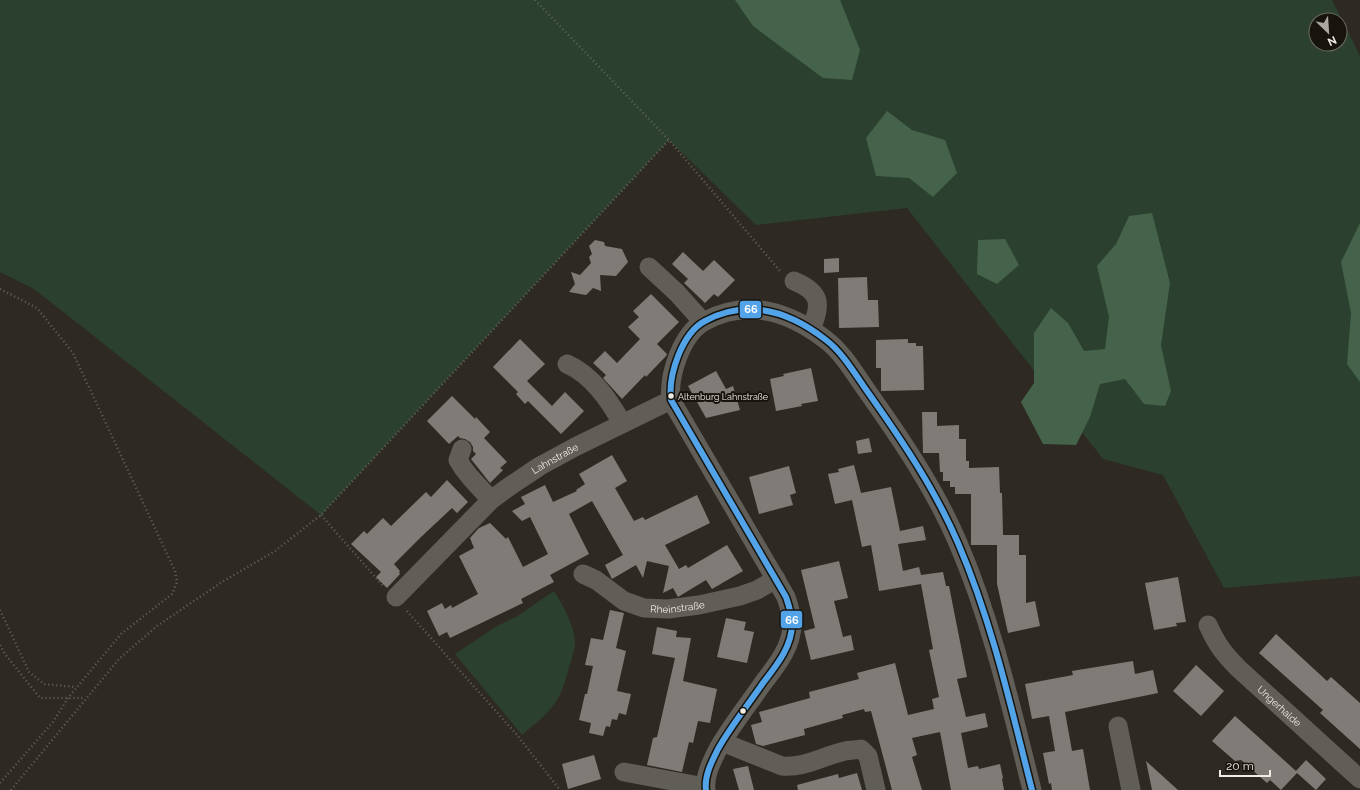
<svg xmlns="http://www.w3.org/2000/svg" width="1360" height="790" viewBox="0 0 1360 790" font-family="Raleway,sans-serif">
	<rect width="100%" height="100%" fill="#2e2a23"/>
	<g fill="#2b402e" fill-rule="evenodd">
		<path d="M0 0H1332L1360 56V576L1224 588 1163 475 1103 459 907 208 756 225 669 140 321 515 34 289 0 272ZM1316 20H1340V44H1316Z"/>
		<path d="M554 591C562 603 575 627 575 642 575 651 570 662 568 672 565 681 562 692 557 700 549 714 534 724 522 735L455 654 497 626 516 617Z"/>
	</g>
	<g fill="#44634a">
		<polygon points="735,0 840,0 860,50 852,80 823,78 753,26"/>
		<polygon points="887,111 912,130 945,140 957,173 933,197 909,178 876,176 866,138"/>
		<polygon points="1152,213 1170,283 1161,345 1171,391 1165,406 1144,404 1125,379 1100,384 1090,417 1076,445 1043,444 1021,402 1034,383 1034,333 1051,308 1068,323 1084,351 1105,349 1109,317 1097,266 1116,244 1129,216"/>
		<polygon points="1360,223 1360,382 1347,364 1351,313 1341,262"/>
		<polygon points="1005,239 1019,265 997,284 977,274 978,240"/>
	</g>
	<g fill="#817b77">
		<polygon points="595,240 604,242 605,246 622,249 628,262 616,276 600,275 601,291 593,288 586,295 569,292 575,284 571,272 580,275 591,263 589,257 592,254 589,246"/>
		<polygon points="683,252 703,271 714,260 735,280 718,297 714,294 705,303 684,283 688,279 672,264"/>
		<polygon points="839,258 839,272 824,273 824,259"/>
		<polygon points="867,277 868,300 878,300 879,327 839,328 838,278"/>
		<polygon points="651,294 679,322 657,344 667,354 666,356 646,377 645,375 622,399 603,378 606,375 593,363 605,351 617,363 640,339 628,327 639,317 633,311"/>
		<polygon points="520,339 545,364 527,381 552,406 565,392 584,411 561,434 528,401 525,404 516,394 518,392 493,367"/>
		<polygon points="908,339 908,343 916,343 916,346 923,346 924,390 881,391 881,368 876,368 876,340"/>
		<polygon points="811,368 818,401 801,404 802,406 776,411 770,379 784,376 783,374"/>
		<polygon points="716,371 726,389 733,386 740,410 706,418 688,386"/>
		<polygon points="452,396 475,419 476,417 490,432 484,438 507,462 500,468 503,470 490,483 471,459 476,454 473,451 473,447 470,442 465,439 460,438 458,436 449,444 427,421"/>
		<polygon points="922,412 937,412 937,426 959,425 959,439 966,439 966,461 969,461 969,468 999,467 1000,493 1002,493 1003,535 1019,535 1019,555 1026,555 1026,603 1035,601 1040,626 1008,633 997,584 997,545 971,545 971,494 955,494 955,487 950,487 950,481 943,481 943,472 940,472 939,453 923,453"/>
		<polygon points="869,438 872,452 858,454 856,441"/>
		<polygon points="612,455 627,481 615,488 634,521 643,517 645,520 697,495 710,523 665,545 679,569 686,565 688,568 727,545 743,571 712,589 706,580 678,597 673,588 663,593 669,566 647,561 643,578 636,565 612,579 605,565 623,555 592,501 569,514 589,554 550,575 554,582 521,599 523,603 450,638 447,632 439,636 427,611 442,603 445,609 451,605 452,608 478,594 459,556 474,548 470,538 479,528 490,523 506,539 508,537 523,567 548,554 530,517 522,521 512,511 525,504 521,497 545,485 553,502 577,491 576,490 585,484 579,474"/>
		<polygon points="854,465 861,493 891,487 900,531 923,526 926,540 898,544 903,571 919,567 921,575 943,572 946,586 949,586 967,677 957,679 966,717 985,713 988,727 961,733 968,768 978,766 979,769 1000,764 1003,778 1002,779 1004,790 951,790 940,732 912,738 917,755 912,757 922,790 892,790 871,711 865,712 864,709 842,715 843,718 804,729 805,735 763,746 756,744 751,725 762,722 759,712 810,698 809,692 859,679 857,673 895,663 908,715 934,709 932,699 939,697 929,650 933,649 921,584 879,591 871,545 862,547 852,500 835,504 828,474 839,472 838,469"/>
		<polygon points="789,466 796,493 790,495 793,505 759,514 749,477"/>
		<polygon points="447,480 468,502 457,513 452,508 421,537 394,564 400,571 399,572 400,574 387,588 376,577 381,572 351,544 364,531 367,534 383,518 391,526 426,492 431,497"/>
		<polygon points="839,561 848,598 834,601 843,637 851,635 854,650 811,660 804,631 815,628 801,570"/>
		<polygon points="1178,577 1186,622 1176,623 1177,626 1154,630 1145,583"/>
		<polygon points="610,610 624,613 616,648 626,651 617,691 631,694 626,715 619,713 617,720 612,719 610,727 606,726 603,736 589,733 591,723 579,720 585,694 587,694 593,666 585,665 591,638 603,640"/>
		<polygon points="726,618 746,622 744,630 754,632 747,663 717,657"/>
		<polygon points="657,627 677,631 676,637 691,638 683,681 717,689 710,723 698,721 693,743 689,742 682,772 647,765 653,738 657,737 675,658 652,654"/>
		<polygon points="1276,634 1327,681 1331,677 1360,703 1360,749 1320,713 1323,710 1259,653"/>
		<polygon points="1133,661 1135,674 1153,670 1158,693 1065,712 1072,751 1083,749 1090,790 1052,790 1051,783 1049,784 1043,753 1055,751 1049,716 1032,719 1025,684 1073,675 1072,671"/>
		<polygon points="1196,665 1224,691 1201,716 1173,691"/>
		<polygon points="1235,716 1296,771 1306,760 1326,779 1316,790 1297,773 1281,790 1270,780 1267,783 1241,760 1235,761 1212,741"/>
		<polygon points="594,755 601,779 568,789 562,764"/>
		<polygon points="1146,761 1178,790 1152,790"/>
		<polygon points="748,766 754,790 739,790 733,769"/>
		<polygon points="857,773 862,790 798,790 797,785 823,778 838,774 839,778"/>
	</g>
	<g fill="none" stroke-linecap="round" stroke-linejoin="round">
		<g stroke="#64615b" stroke-width="2.5" stroke-dasharray="1 3" stroke-linecap="butt">
			<polyline points="535,0 669,140 780,271"/>
			<polyline points="0,289 37,308 73,353 175,571 177,582 172,594 121,634 68,698 53,722 0,783"/>
			<polyline points="321,515 383,586"/>
			<polyline points="0,610 29,672 44,684 76,687"/>
			<polyline points="407,611 517,735 560,790"/>
			<polyline points="0,645 5,654 40,698 85,698"/>
			<polyline points="11,790 119,659 157,626 222,582 275,551 321,515 669,140"/>
		</g>
		<g stroke="#615e58" stroke-width="19">
			<polyline points="649,267 677,293 703,322"/>
			<path d="M794 281C821 292 822 304 811 329"/>
			<path d="M567 364C592 375 609 400 622 423"/>
			<polyline points="462,449 458,460 463,468 470,477 491,500"/>
			<path id="s1" d="M583 574 596 580 624 601 644 608 668 609 699 605 740 596 757 590 776 579"/>
			<path id="s2" d="M396 597 491 500 510 486 540 466 575 447 671 400"/>
			<path id="s3" d="M1208 625C1217 645 1224 654 1239 669L1360 779"/>
			<polyline points="1118,726 1131,790"/>
			<path d="M722 742 782 766C805 768 823 756 845 751 850 750 855 750 861 749L868 756 876 790"/>
			<polyline points="624,772 705,787"/>
			<path d="M706 790C704 776 712 761 718 749 731 726 748 705 763 683 776 666 792 647 792 624 792 614 789 606 786 597L671 400C668 375 682 333 705 321 748 298 790 312 826 340 843 353 855 374 867 391 901 439 935 489 958 543 992 622 1011 707 1032 790"/>
		</g>
		<defs>
			<path id="bus-1" d="M706 790C704 776 712 761 718 749 731 726 748 705 763 683 776 666 792 647 792 624 792 614 789 606 786 597L671 400C668 375 682 333 705 321 748 298 790 312 826 340 843 353 855 374 867 391 901 439 935 489 958 543 992 622 1011 707 1032 790"/>
		</defs>
		<use href="#bus-1" stroke="#17140e" stroke-width="9"/>
		<use href="#bus-1" stroke="#53a3e8" stroke-width="6"/>
	</g>
	<g fill="#f0ebe3" stroke="#17140e" stroke-width="1.5">
		<circle cx="671" cy="396" r="3.5"/>
		<circle cx="743" cy="711" r="3.5"/>
	</g>
	<g text-anchor="middle" stroke-width="4" stroke-linejoin="round" paint-order="stroke">
		<g font-size="9" fill="#f0ebe3" stroke="#17140e" text-anchor="start">
			<text x="678" y="400">Altenburg Lahnstraße</text>
		</g>
		<g font-size="10" fill="#f0ebe3" stroke="#17140e">
			<text dy="4" stroke="none"><textPath href="#s2" startOffset="212">Lahnstraße</textPath></text>
			<text dy="4" stroke="none"><textPath href="#s1" startOffset="104">Rheinstraße</textPath></text>
			<text dy="4" stroke="none"><textPath href="#s3" startOffset="109">Ungerhalde</textPath></text>
		</g>
	</g>
	<g stroke="#17140e" stroke-width="1.5">
		<rect x="739" y="300" width="23" height="19" rx="4" fill="#53a3e8"/>
		<rect x="780" y="610" width="23" height="19" rx="4" fill="#53a3e8"/>
	</g>
	<g font-size="11" text-anchor="middle" font-weight="bold" fill="#fff">
		<text x="751" y="313">66</text>
		<text x="792" y="624">66</text>
	</g>
	<g transform="translate(1328 32) rotate(155)"><circle r="19" fill="#17140e" stroke="#6e6a63"/>
	<path d="M0-3L7 15L0 10L-7 15Z" fill="#aca7a0"/>
	<text y="-6" font-size="11" font-weight="bold" text-anchor="middle" fill="#f0ebe3">N</text>
	</g>
	<path d="M1220 770v6h50v-6" fill="none" stroke="#f0ebe3" stroke-width="2"/>
	<text x="1226" y="770" font-size="12" fill="#f0ebe3" stroke="#17140e" stroke-width="3" paint-order="stroke">20 m</text>
</svg>
